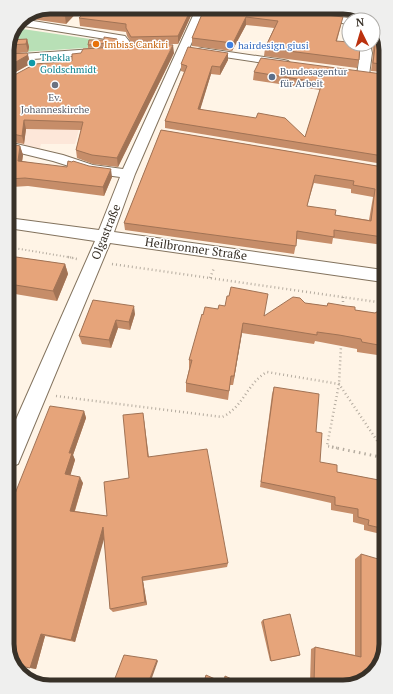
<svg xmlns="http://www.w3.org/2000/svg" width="393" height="694" viewBox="0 0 393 694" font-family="'PT Serif',serif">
	<rect width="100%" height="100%" fill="#fff4e6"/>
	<polygon fill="#fde7d9" points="8,112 77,130 79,130 75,144 41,144 39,151 8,143"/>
	<polygon fill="#b8e0b6" points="16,28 117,43 116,46 7,53 7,48"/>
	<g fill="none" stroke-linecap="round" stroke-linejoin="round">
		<defs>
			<g id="minor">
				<polygon points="197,7 207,7 135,174 114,232 383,270 383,282 110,243 18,464 10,467 10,433 95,241 8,228 8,218 99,230 120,177 91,173 53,161 8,150 8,142 63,155 93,165 123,169"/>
				<polygon points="317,14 349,18 354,20 349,20 349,24 313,19 312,17 313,15"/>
				<polygon points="21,19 125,36 129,41 133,50 127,53 123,52 118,41 18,25"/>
				<polygon points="358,44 370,44 372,53 369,75 367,78 359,78 357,75 360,53"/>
				<polygon points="108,48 114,51 112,53 7,61 7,55"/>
				<polygon points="202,48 284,60 288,61 290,63 288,65 284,66 198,53 196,51 198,49"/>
			</g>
		</defs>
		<use href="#minor" stroke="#83735e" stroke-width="2"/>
		<polyline stroke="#b5aca0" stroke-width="2" stroke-dasharray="1 2.5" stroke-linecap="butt" points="8,247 74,258"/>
		<g stroke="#b5aca0" stroke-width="2.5" stroke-dasharray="1 3" stroke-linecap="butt">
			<polyline points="68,257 77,259"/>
			<polyline points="112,264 384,303"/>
			<polyline points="210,278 214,268"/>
			<polyline points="343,297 343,307"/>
			<path d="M56 396 222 417C243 408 247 383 267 372L339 384 382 448"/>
			<polyline points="337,448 327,446 339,384 341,346"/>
		</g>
		<g stroke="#b5aca0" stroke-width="3" stroke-dasharray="1.5 4" stroke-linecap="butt">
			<polyline points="332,447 385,458"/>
			<polyline points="382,447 385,452"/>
		</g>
		<use href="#minor" fill="#fff" fill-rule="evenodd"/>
	</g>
	<g fill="#c68d69" fill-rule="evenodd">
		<polygon points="50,7 82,7 66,24 24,18"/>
		<polygon points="195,7 178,44 132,44 127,36 126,32 80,26 79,18"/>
		<polygon points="205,7 346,7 344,16 314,13 312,13 341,25 337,41 359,60 357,68 264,56 265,48 274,28 246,25 232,51 192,46 192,38"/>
		<polygon points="373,22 382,31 382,72 371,71 373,53 372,44 373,44"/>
		<polygon points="27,39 29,47 28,52 10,54 28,55 30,64 7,77 7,48 10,40"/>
		<polygon points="118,42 119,46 88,48 88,45"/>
		<polygon points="174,53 118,167 93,164 77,158 76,150 81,130 26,129 24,144 8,141 8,112 12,103 7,101 7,79"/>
		<polygon points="228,53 228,60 220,75 211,74 200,109 305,137 320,90 253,80 254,72 382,74 383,164 165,128 165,121 184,72 181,71 181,64"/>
		<path d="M161 130 383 167V245L333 238 332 244 297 239 294 254 125 230 124 223ZM314 183 351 189V193L373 197 369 220 335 215 307 206Z"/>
		<polygon points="8,143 20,146 23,155 22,161 112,177 104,196 28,186 12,187 8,213"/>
		<polygon points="9,256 65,264 68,274 57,301 9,293"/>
		<polygon points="93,300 135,314 130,330 118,328 111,348 82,344 79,336"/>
		<polygon points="305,303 327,306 328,303 355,310 375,313 384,310 384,356 357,352 357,349 315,341 314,344 242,333 233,385 230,385 228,400 186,392 186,383 189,369 189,360 203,315 225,306 264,316"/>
		<polygon points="274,387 316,432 320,462 337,472 384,481 385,480 385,535 364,530 364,525 353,522 353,514 331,510 331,503 260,487 272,394"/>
		<polygon points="84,411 86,418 73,455 75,460 70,475 83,483 75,511 107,516 129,478 144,420 149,457 228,563 227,567 143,581 147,605 113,612 110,609 104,537 75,642 45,636 36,669 15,664 15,666"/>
		<polygon points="361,554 362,683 310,683 311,649 315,647 355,655 355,559"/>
		<polygon points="263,620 300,655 298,656 270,661 261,622"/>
	</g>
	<g fill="#a17355">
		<polygon points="73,7 82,7 66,24 65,16"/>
		<polygon points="192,7 195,7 178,44 178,36"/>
		<polygon points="310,7 315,7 314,13 310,14 309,9"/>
		<polygon points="246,17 246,25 232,51 233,43"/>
		<polygon points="27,39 29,47 28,52 26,44"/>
		<polygon points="173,45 174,53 118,167 117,158"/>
		<polygon points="228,53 228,60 220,75 220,67"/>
		<polygon points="28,55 30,64 7,77 7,67"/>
		<polygon points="212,66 211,74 198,117 198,109"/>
		<polygon points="24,120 26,129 24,144 22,136"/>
		<polygon points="20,146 23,155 21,169 18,161"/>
		<polygon points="111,169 112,177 104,196 103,187"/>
		<polygon points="9,179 12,187 9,213 8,183"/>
		<polygon points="65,264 68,274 57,301 53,291"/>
		<polygon points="134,306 135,314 130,330 129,322"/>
		<polygon points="116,320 118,328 111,348 109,340"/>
		<polygon points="243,323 242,333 233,385 234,376"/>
		<polygon points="84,411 86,418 73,455 75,460 69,480 65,474 69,453"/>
		<polygon points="143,413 144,420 149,463 148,457"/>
		<polygon points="80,477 83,483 73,516 70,511"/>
		<polygon points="103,527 106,532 75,642 71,640"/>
		<polygon points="142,577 143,581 147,605 145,602"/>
		<polygon points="41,634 45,636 36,669 30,668"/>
		<polygon points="157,660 158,661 149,686 147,686"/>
	</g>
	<g fill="#e6a47a" stroke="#a17355" fill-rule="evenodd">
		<polygon points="50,7 73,7 65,16 37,12"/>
		<polygon points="89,7 192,7 178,36 131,37 126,28 126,24 79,18"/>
		<polygon points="205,7 310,7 309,9 311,13 343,17 336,41 349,42 349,44 360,44 359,60 265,48 278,21 246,17 233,43 192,38"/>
		<polygon points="335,7 346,7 345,8"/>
		<polygon points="373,22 382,31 382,64 373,63 375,46 373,36"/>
		<polygon points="104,37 117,39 118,42 88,45 89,40 104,40"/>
		<polygon points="27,39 26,44 8,45 10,40"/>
		<polygon points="159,44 173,45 117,158 92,155 76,150 83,122 24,120 22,136 8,133 8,112 14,97 7,94 7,79 35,64 72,61 72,54 81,53 83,49"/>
		<polygon points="188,47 228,53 220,67 212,66 198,109 256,118 258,113 285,118 305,137 322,83 254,72 261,58 382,74 383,156 165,121 187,66 181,64"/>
		<polygon points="27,53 28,55 7,67 7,54"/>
		<path d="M161 130 383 167V237L334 230V237L297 231 296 246 124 223ZM315 175 354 181 353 185 375 189 371 221 335 215 336 210 307 206Z"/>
		<polygon points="8,143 20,146 18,161 67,167 68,161 72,162 73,161 89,166 111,169 103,187 25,178 9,179 8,183"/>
		<polygon points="9,256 65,264 53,291 9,284"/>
		<polygon points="231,287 268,294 264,316 293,297 300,298 305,303 327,306 328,303 346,306 355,307 355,310 375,313 380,310 384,310 384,346 362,342 361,339 339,335 317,332 317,335 243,323 234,376 231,376 229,391 186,383 192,360 189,360 202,314 203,315 205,307 218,309 219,305 225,306 227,296 229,296"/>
		<polygon points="93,300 134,306 129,322 116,320 109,340 79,336"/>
		<polygon points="274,387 319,394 316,432 322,433 320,462 337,465 337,472 384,481 385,480 385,529 368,525 369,520 358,517 358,509 335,505 335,497 261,482"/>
		<polygon points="50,406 84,411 69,453 72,453 65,474 80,477 70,511 107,516 104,482 129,478 123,415 143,413 148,457 207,449 228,563 142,577 145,602 110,609 103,527 71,640 41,634 30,668 12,664 11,663 10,506"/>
		<polygon points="361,554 385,561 386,644 379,667 362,683 314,683 315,647 361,657"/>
		<polygon points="290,614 300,655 271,661 263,620"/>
		<polygon points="124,655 157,660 147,686 112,686"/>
		<polygon points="206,675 224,683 225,676 242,684 203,685"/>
	</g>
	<circle fill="#e8710a" stroke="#fff" stroke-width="1.5" cx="96" cy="44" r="4"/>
	<circle fill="#3f7fe0" stroke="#fff" stroke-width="1.5" cx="230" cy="45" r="4"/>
	<circle fill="#0f9aa8" stroke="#fff" stroke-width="1.5" cx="32" cy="63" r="4"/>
	<circle fill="#5c6f8a" stroke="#fff" stroke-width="1.5" cx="272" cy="77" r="4"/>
	<circle fill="#6b7280" stroke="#fff" stroke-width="1.5" cx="55" cy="85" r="4"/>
	<g text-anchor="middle" stroke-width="3" stroke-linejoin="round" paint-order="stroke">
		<g font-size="10" fill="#c56008" stroke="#fff" text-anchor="start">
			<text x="104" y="48">Imbiss Cankiri</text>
		</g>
		<g font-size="10" fill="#366cbe" stroke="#fff" text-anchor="start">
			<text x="238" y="49">hairdesign giusi</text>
		</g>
		<g font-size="10" fill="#0d838f" stroke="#fff" text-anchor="start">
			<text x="40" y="61">Thekla<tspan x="40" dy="12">Goldschmidt</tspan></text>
		</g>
		<g font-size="10" fill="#4e5e75" stroke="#fff" text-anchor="start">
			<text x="280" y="75">Bundesagentur<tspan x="280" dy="12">für Arbeit</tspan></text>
		</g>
		<g font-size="10" fill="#5b616d" stroke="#fff">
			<text x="55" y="101">Ev.<tspan x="55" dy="12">Johanneskirche</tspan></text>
		</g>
		<g font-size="12" fill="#383128" stroke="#fff">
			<text transform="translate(106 232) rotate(-68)" y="4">Olgastraße</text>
			<text transform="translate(196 249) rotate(8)" y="4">Heilbronner Straße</text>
		</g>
	</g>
	<path d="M0 0H393V694H0ZM50 14H343A36 36 0 0 1 379 50V644A36 36 0 0 1 343 680H50A36 36 0 0 1 14 644V50A36 36 0 0 1 50 14Z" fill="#efefee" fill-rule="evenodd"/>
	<path fill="none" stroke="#383128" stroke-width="5" d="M50 14H343A36 36 0 0 1 379 50V644A36 36 0 0 1 343 680H50A36 36 0 0 1 14 644V50A36 36 0 0 1 50 14Z"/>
	<g transform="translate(361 32) rotate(355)"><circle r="19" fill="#ffffff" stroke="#afada9"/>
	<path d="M0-3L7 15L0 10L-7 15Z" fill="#bb310e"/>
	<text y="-6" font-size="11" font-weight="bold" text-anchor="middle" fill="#383128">N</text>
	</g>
</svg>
